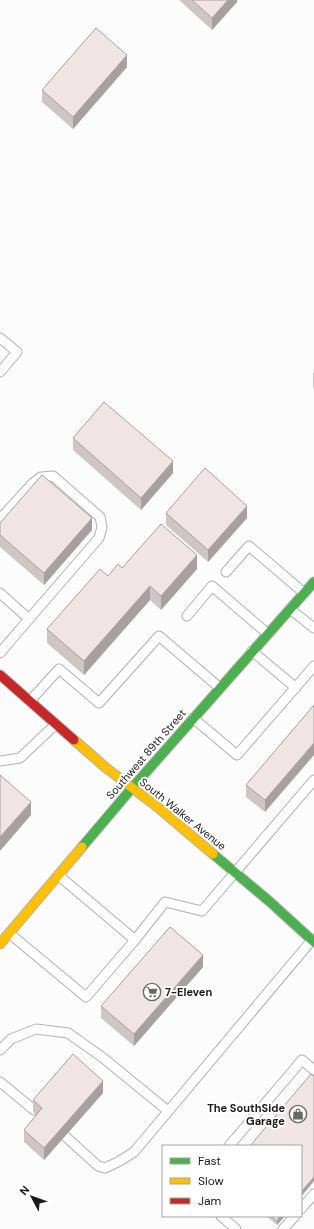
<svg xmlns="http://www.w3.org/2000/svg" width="314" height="1229" viewBox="0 0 314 1229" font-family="'DM Sans',sans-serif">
	<rect width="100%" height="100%" fill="#fcfcfc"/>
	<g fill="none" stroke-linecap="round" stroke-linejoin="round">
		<defs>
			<g id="lane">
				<polyline points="0,338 17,352 0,372"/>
				<polyline points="0,519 33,483 41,477 53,476 100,517 102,527 99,538 29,619"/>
				<polyline points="226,572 249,546 304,593"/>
				<polyline points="0,593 29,619 0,653"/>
				<polyline points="290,609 314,628"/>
				<polyline points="187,616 212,586 268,634"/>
				<polyline points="252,651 296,688"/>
				<polyline points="30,701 59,669 99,703 159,636 220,688"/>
				<polyline points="193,718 237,755 314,666"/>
				<polyline points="0,761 20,758 56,724"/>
				<polyline points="9,933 86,997 135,940 58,875"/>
				<polyline points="135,940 165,902 202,911 314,780"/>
				<polyline points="0,1050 11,1039 36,1029 68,1033 102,1057 168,1111"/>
				<polyline points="0,1082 34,1110"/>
				<polyline points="65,1136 98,1166 105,1168 118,1162 134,1152 312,940"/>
				<polyline points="229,1146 302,1060 314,1070"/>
				<polyline points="301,1209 314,1194"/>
				<polyline points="221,1216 236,1229"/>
				<polyline points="283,1229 295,1216"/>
			</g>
			<g id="fast">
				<polyline points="82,847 132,788 314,582"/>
				<polyline points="213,854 269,901 314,942"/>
			</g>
			<g id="slow">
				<polyline points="74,740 105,767 160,809 213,854"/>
				<polyline points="0,944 82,847"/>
			</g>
			<polyline id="jam" points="0,675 74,740"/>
		</defs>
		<use href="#lane" stroke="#b2b0b1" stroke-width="11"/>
		<use href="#fast" stroke="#b2b0b1" stroke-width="11"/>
		<use href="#slow" stroke="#b2b0b1" stroke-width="11"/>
		<use href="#jam" stroke="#b2b0b1" stroke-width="11"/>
		<use href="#lane" stroke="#fff" stroke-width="9"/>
		<use href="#fast" stroke="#4caf50" stroke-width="9"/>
		<use href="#slow" stroke="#ffc107" stroke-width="9"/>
		<use href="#jam" stroke="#c62828" stroke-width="9"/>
	</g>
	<g fill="#cec5c4">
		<polygon points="179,0 237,0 237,2 212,30"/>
		<polygon points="127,67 73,129 42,102 42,90"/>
		<polygon points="314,372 314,389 313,387 313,373"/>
		<polygon points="73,438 173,473 141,510 73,450"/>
		<polygon points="166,513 247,518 208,562 166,525"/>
		<polygon points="0,523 92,530 44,585 0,547"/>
		<polygon points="122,568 197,569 161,610 150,600 84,675 47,643 47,629 108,576"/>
		<polygon points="314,705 265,812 246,797 246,785"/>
		<polygon points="203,967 134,1046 101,1018 101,1006"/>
		<polygon points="103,1093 44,1160 24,1142 24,1130 36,1115 33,1112 33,1100"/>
		<polygon points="266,1216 285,1216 277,1225"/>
	</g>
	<g fill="#a8a0a0">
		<polygon points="228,0 237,0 237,2 212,30 212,18"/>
		<polygon points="127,55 127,67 73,129 73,117"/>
		<polygon points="173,461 173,473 141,510 141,498"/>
		<polygon points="247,506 247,518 208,562 208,550"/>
		<polygon points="92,518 92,530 44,585 44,573"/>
		<polygon points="197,555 197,569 161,610 161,596"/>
		<polygon points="150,586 150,600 84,675 84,661"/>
		<polygon points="314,743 314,755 265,812 265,800"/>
		<polygon points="31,802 31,815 0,851 0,837"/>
		<polygon points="203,955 203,967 134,1046 134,1034"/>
		<polygon points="103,1081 103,1093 44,1160 44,1148"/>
		<polygon points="314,1177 314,1181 301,1197 301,1192"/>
		<polygon points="280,1216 285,1216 277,1225 277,1221"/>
	</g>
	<g fill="#f0e5e4" stroke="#a8a0a0">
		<polygon points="192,0 228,0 212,18"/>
		<polygon points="96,28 127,55 73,117 42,90"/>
		<polygon points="104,402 173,461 141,498 73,438"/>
		<polygon points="205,468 247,506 208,550 166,513"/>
		<polygon points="42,475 92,518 44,573 0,535 0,523"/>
		<polygon points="161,524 197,555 161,596 150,586 84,661 47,629 100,569 108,576 118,564 122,568"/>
		<polygon points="314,705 314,743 265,800 246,785"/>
		<polygon points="0,775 31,802 0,837"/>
		<polygon points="170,927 203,955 134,1034 101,1006"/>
		<polygon points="73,1054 103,1081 44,1148 24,1130 42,1108 33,1100"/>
		<polygon points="311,1074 314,1077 314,1177 301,1192 301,1146 250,1146"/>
		<polygon points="271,1216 280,1216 277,1221"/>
	</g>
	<defs>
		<symbol id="supermarket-ring" viewBox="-11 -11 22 22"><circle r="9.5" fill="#fff" stroke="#6b6869" stroke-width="1.5"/><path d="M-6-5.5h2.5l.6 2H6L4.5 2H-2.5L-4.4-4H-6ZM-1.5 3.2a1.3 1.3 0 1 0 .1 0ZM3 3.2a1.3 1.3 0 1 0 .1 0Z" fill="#6b6869"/></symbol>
		<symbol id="shop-ring" viewBox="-11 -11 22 22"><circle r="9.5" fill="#fff" stroke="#6b6869" stroke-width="1.5"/><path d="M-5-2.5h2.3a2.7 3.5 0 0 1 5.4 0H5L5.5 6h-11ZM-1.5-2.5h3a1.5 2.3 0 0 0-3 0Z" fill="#6b6869"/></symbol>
	</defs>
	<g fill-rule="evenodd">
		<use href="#supermarket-ring" x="142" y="982" width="20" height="20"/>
		<use href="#shop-ring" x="288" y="1104" width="20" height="20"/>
	</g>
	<g text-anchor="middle" stroke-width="4" stroke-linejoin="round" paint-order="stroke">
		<g font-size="11" fill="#1d181a" stroke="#fff">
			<text transform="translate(146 754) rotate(-49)" y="4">Southwest 89th Street</text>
			<text transform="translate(183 814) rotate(39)" y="4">South Walker Avenue</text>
		</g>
		<g font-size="11" font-weight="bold" fill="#1d181a" stroke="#fff" text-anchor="start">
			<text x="165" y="996">7-Eleven</text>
			<text x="285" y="1112" text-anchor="end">The SouthSide<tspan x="285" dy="13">Garage</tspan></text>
		</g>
	</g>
	<rect x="162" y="1145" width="140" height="72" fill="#ffffff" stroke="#a5a3a3"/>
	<rect x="170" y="1158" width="20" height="6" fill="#4caf50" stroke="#a5a3a3"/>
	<text x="198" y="1165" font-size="12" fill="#1d181a">Fast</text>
	<rect x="170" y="1178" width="20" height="6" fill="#ffc107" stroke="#a5a3a3"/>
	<text x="198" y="1185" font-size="12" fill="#1d181a">Slow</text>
	<rect x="170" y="1198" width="20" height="6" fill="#c62828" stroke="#a5a3a3"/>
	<text x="198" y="1205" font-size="12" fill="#1d181a">Jam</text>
	<g transform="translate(32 1197) rotate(311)" stroke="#ffffff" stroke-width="3" paint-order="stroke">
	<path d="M0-3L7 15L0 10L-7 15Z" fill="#1d181a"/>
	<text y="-6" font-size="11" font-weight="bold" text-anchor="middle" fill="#1d181a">N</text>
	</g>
</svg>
